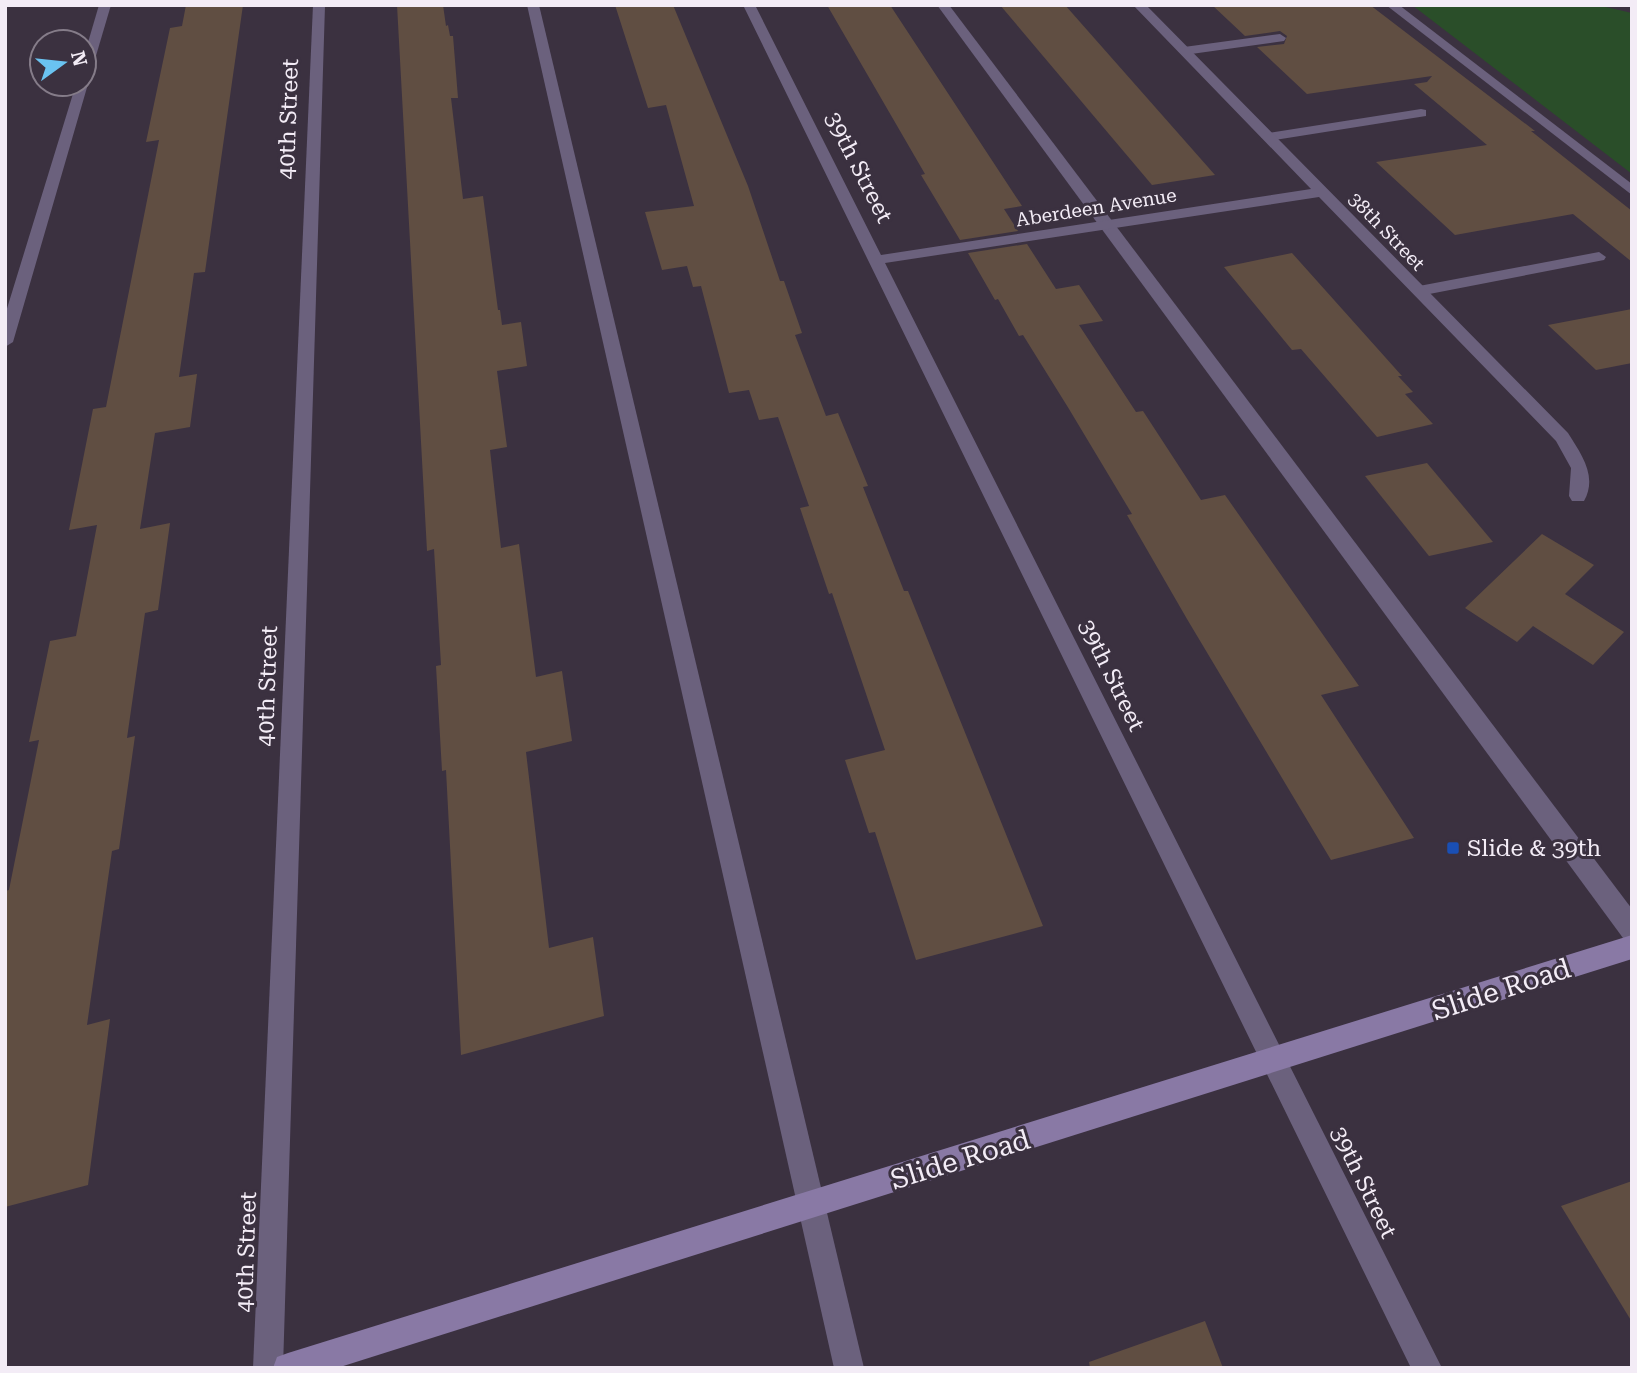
<svg xmlns="http://www.w3.org/2000/svg" width="1637" height="1373" viewBox="0 0 1637 1373" font-family="'Roboto Serif',serif">
	<rect width="100%" height="100%" fill="#3b3140"/>
	<polygon fill="#2a4e29" points="1412,5 1597,5 1632,13 1632,174"/>
	<g fill="#604e42">
		<polygon points="186,5 243,5 205,272 194,273 179,377 197,374 190,427 155,433 140,529 170,523 158,610 145,613 127,738 135,736 119,849 112,851 87,1025 110,1019 88,1185 5,1207 5,891 9,890 39,740 29,742 50,641 76,636 97,525 69,530 93,409 106,407 159,140 146,142 170,28 182,26"/>
		<polygon points="397,5 443,5 446,26 448,25 450,36 453,36 458,98 451,98 463,199 483,196 498,310 500,310 502,325 521,322 527,366 497,371 507,447 490,450 501,548 519,544 536,677 562,671 572,741 526,752 549,948 593,937 604,1016 461,1055 446,770 442,771 436,666 441,665 434,549 427,551"/>
		<polygon points="615,5 673,5 748,186 780,281 784,281 802,333 795,335 826,416 838,413 868,486 863,487 904,591 908,591 1043,926 916,960 875,832 869,833 845,760 885,750 832,593 829,594 800,508 809,506 778,417 759,420 749,390 729,393 701,286 693,287 687,266 662,270 645,212 694,206 666,105 648,108"/>
		<polygon points="827,5 890,5 1022,206 1004,209 1018,231 960,240 921,175 925,174"/>
		<polygon points="1000,5 1065,5 1215,175 1152,185"/>
		<polygon points="1212,5 1370,5 1535,131 1531,131 1632,211 1632,262 1573,214 1455,235 1376,162 1487,145 1414,84 1427,82 1432,76 1307,94 1257,47 1284,44 1287,36 1280,31 1245,36"/>
		<polygon points="1027,244 1056,289 1079,285 1103,321 1079,325 1136,412 1143,411 1201,500 1225,495 1359,686 1321,695 1414,838 1331,860 1187,619 1127,515 1132,514 1069,409 1023,335 1019,336 998,299 995,300 968,253"/>
		<polygon points="1292,253 1402,376 1398,376 1413,392 1405,394 1433,424 1377,437 1301,349 1292,350 1224,267"/>
		<polygon points="1632,309 1632,363 1596,370 1548,325"/>
		<polygon points="1427,463 1493,542 1429,556 1365,476"/>
		<polygon points="1542,534 1594,565 1565,594 1624,632 1593,665 1533,626 1517,642 1465,608"/>
		<polygon points="1632,1181 1632,1322 1561,1206"/>
		<polygon points="1205,1321 1223,1368 1090,1368 1089,1362"/>
	</g>
	<g fill="none" stroke-linecap="round" stroke-linejoin="round">
		<g fill="#6b617d" fill-rule="evenodd">
			<polygon points="99,5 111,5 90,76 84,80 84,56"/>
			<polygon points="527,5 539,5 864,1368 834,1368"/>
			<polygon points="937,5 949,5 1632,909 1632,941 1623,938"/>
			<polygon points="1386,5 1399,5 1632,184 1632,195"/>
			<polygon points="1280,34 1286,38 1284,41 1184,55 1178,51 1184,47"/>
			<polygon points="84,81 88,84 13,342 5,347 5,315 76,84 84,84"/>
			<polygon points="1421,109 1426,110 1426,116 1268,141 1261,137 1268,133"/>
			<polygon points="1599,252 1606,257 1604,260 1419,296 1411,291 1419,286"/>
		</g>
		<g fill="#6b617d" fill-rule="evenodd">
			<polygon points="313,5 325,5 283,1368 253,1368"/>
			<path d="M743 5H755L881 255 1311 189 1133 5H1146L1568 433C1581 454 1598 476 1584 501H1572L1569 496 1571 468 1556 441 1319 197 885 263 1442 1368H1411Z"/>
		</g>
		<polygon fill="#8979a5" fill-rule="evenodd" points="1632,935 1632,959 337,1368 273,1368 277,1357 288,1353"/>
	</g>
	<rect fill="#1a4fb4" stroke="#3b3140" stroke-width="2.5" x="1446" y="841" width="14" height="14" rx="3.5"/>
	<g text-anchor="middle" stroke-width="6" stroke-linejoin="round" paint-order="stroke">
		<g font-size="19" fill="#f3ecf6" stroke="#3b3140">
			<text transform="translate(1096 207) rotate(-9)" y="7">Aberdeen Avenue</text>
			<text transform="translate(1387 231) rotate(46)" y="7">38th Street</text>
		</g>
		<g font-size="23" fill="#f3ecf6" stroke="#3b3140">
			<text transform="translate(288 119) rotate(-88)" y="8">40th Street</text>
			<text transform="translate(859 167) rotate(63)" y="8">39th Street</text>
			<text transform="translate(1112 675) rotate(64)" y="8">39th Street</text>
			<text transform="translate(267 686) rotate(-88)" y="8">40th Street</text>
			<text transform="translate(1364 1182) rotate(64)" y="8">39th Street</text>
			<text transform="translate(246 1252) rotate(-88)" y="8">40th Street</text>
		</g>
		<g font-size="23" fill="#f3ecf6" stroke="#3b3140" text-anchor="start">
			<text x="1467" y="856">Slide &amp; 39th</text>
		</g>
		<g font-size="28" fill="#f3ecf6" stroke="#3b3140">
			<text transform="translate(1501 989) rotate(-18)" y="10">Slide Road</text>
			<text transform="translate(960 1159) rotate(-17)" y="10">Slide Road</text>
		</g>
	</g>
	<rect width="1637" height="1373" fill="none" stroke="#f3ecf6" stroke-width="14"/>
	<g transform="translate(63 63) rotate(75)"><circle r="33" fill="#3b3140" stroke="#857c89" stroke-width="2"/>
	<path d="M0-5L12 26L0 18L-12 26Z" fill="#6ac3f1"/>
	<text y="-10" font-size="19" font-weight="bold" text-anchor="middle" fill="#f3ecf6">N</text>
	</g>
</svg>
